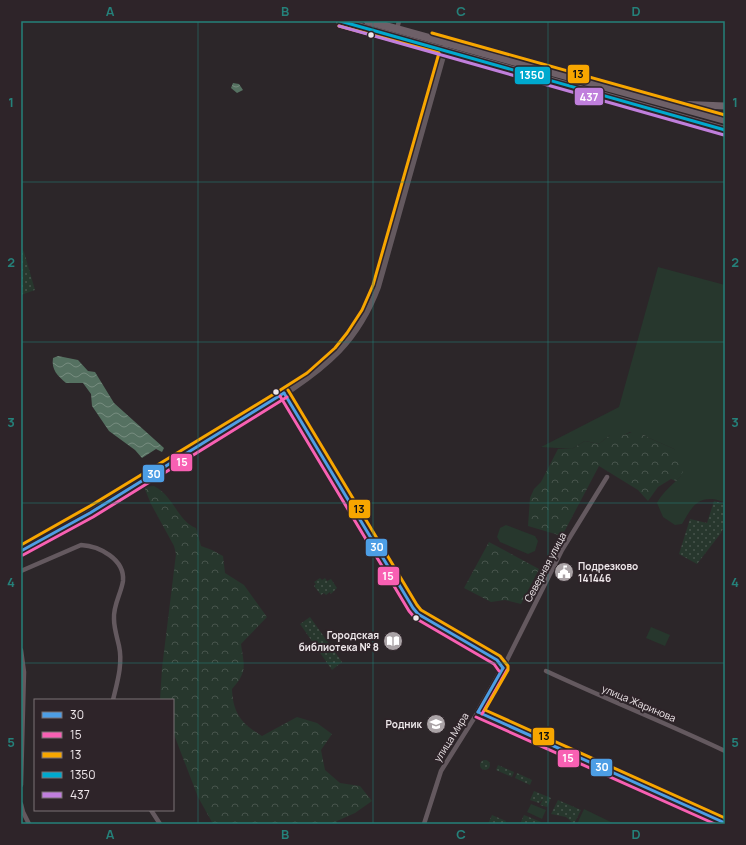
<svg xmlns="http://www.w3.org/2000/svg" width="746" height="845" viewBox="0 0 746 845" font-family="Manrope,sans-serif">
	<defs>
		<pattern id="forest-crowns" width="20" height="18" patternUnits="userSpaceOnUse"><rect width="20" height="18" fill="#27372d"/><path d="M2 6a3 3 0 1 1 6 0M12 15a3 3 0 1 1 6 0" fill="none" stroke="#47544c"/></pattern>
		<pattern id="park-dots" width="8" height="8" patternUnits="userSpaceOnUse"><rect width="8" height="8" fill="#27372d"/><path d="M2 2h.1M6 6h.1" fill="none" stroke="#47544c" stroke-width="1.8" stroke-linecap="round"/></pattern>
		<pattern id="water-waves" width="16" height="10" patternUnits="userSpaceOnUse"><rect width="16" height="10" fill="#557161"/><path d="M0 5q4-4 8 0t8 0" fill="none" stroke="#768c7f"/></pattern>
	</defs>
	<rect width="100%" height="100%" fill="#2c2629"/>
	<g fill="#27372d">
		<path d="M658 267 725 285V502C721 502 717 499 712 499 695 498 690 511 682 524L675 525 663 517 657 503C661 494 674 483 681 476L674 449 649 438 643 434 630 432 624 435H610L599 444 585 441 572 449 541 447 619 407Z"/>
		<polygon points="506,525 535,536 538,541 535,551 528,554 500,542 497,537 500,528"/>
		<polygon points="651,627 670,635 665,646 646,638"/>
		<polygon points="531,804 546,810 542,819 527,812"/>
		<polygon points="584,809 615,824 577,824"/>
	</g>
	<g fill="url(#forest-crowns)">
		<polygon points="637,430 649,438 674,449 682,463 684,469 681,476 676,481 671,479 658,487 648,501 638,490 599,466 562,536 528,526 530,498 534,489 541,482 558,449 572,449 585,441 599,444 610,435 624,435"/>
		<path d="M154 486C174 496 178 522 196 528L201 546 212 550 223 556 225 573 244 585 267 617 241 644C244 666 248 671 232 689 233 714 242 724 262 736L297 717 317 723 332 734 321 750 325 770 340 783 360 786 372 801 355 813 337 821 336 824H213L198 797 173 732V700H160L162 668 176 554 174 546 151 504 144 487Z"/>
		<polygon points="489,542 539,569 521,604 505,600 491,602 464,588"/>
	</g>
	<g fill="url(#park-dots)">
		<polygon points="21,248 24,252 35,290 21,295"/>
		<polygon points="714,501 725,504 725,524 721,533 697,564 679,554 690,519 707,523"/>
		<polygon points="320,578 322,580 325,578 327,581 331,579 337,588 331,594 330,592 326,595 324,593 321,595 314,586 316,584 314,582"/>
		<polygon points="310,617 342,662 332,670 300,624"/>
		<circle cx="485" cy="765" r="5"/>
		<polygon points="498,765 514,772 512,777 496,770"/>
		<polygon points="517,773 532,780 530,785 515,778"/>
		<polygon points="534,791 551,798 547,807 540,805 543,799 539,803 530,800"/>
		<polygon points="558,800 581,810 574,824 566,817 551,814"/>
		<polygon points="492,815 506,821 505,824 488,824"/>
		<polygon points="524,815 541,822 540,824 520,824"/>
	</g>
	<g fill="url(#water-waves)">
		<polygon points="233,83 239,84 243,90 237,93 231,88"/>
		<path d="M58 356 78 360 88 371 95 372 114 403 164 448 162 452 156 449 142 458 135 450 109 431 92 406 91 394 83 383H66C58 376 51 370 53 358Z"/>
	</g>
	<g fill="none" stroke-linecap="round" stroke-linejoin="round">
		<g stroke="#64595f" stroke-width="4.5">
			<polyline points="397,29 399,21"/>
			<path d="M21 571 81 545C99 546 125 559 123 581 121 594 113 605 114 619 114 628 117 637 119 646 123 664 117 683 113 700"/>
			<polyline points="21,650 24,672 21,785"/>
			<polyline points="503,668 562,550 607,477"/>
			<path d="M546 671C606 699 666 723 725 751"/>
			<polyline points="21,804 23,812 29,824"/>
			<polyline points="151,810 160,824"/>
			<polyline points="424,824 441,771 478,712"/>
		</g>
		<g stroke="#64595f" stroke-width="6">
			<polyline points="284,393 404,591 413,608 418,614 497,660 503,668 478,712 725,823"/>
			<path d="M21 551C86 517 146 477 208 439 252 412 303 388 339 351 357 332 369 311 378 287L445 49"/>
		</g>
		<polyline stroke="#6f626a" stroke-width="7" points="675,104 725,106"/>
		<g stroke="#6e6068" stroke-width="8">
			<polyline points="340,21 725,130"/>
			<polyline points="368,21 725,120"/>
		</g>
		<defs>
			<g id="bus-1">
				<polyline points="284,393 413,608 418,614 497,660 503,668"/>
				<polyline points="21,551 90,513 284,393"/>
				<polyline points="478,712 725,823"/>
				<polyline points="478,712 503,668"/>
			</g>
			<g id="bus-2">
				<polyline points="280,396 409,611 415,618 494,664 499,671"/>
				<polyline points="23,555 93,517 287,397"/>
				<polyline points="482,714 507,670"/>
				<polyline points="476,717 715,824"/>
			</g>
			<g id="bus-3">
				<polyline points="432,33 725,115"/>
				<polyline points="288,390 417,605 421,610 500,656 508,666 508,670 485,710 725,818"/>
				<polyline points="21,545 90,506 274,394 307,373 335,348 347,333 362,310 373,285 439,53 339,26"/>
			</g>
			<polyline id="bus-4" points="340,21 725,130"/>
			<polyline id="bus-5" points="339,26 724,135"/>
		</defs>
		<use href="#bus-1" stroke="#2e2429" stroke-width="6"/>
		<use href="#bus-2" stroke="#2e2429" stroke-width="6"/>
		<use href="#bus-3" stroke="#2e2429" stroke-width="6"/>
		<use href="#bus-4" stroke="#2e2429" stroke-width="6"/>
		<use href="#bus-5" stroke="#2e2429" stroke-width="6"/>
		<use href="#bus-1" stroke="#4d9ee5" stroke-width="3"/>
		<use href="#bus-2" stroke="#f860b3" stroke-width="3"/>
		<use href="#bus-3" stroke="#f7a600" stroke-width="3"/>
		<use href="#bus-4" stroke="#00a9ce" stroke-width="3"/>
		<use href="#bus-5" stroke="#c07fdc" stroke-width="3"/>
	</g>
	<path fill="none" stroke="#25817a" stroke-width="1" stroke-opacity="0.55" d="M198 21V824M373 21V824M548 21V824M21 182H725M21 342H725M21 503H725M21 663H725"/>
	<defs>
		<symbol id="civic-disc" viewBox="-11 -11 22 22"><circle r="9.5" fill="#aaa3a6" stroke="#2e2429"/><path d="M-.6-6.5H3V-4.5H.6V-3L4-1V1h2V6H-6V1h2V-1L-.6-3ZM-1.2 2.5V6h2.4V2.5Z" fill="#fff"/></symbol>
		<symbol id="library-disc" viewBox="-11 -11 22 22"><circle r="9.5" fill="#aaa3a6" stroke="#2e2429"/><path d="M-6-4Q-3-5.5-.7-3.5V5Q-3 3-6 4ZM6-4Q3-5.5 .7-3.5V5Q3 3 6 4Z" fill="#fff"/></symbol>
		<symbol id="school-disc" viewBox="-11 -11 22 22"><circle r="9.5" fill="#aaa3a6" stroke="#2e2429"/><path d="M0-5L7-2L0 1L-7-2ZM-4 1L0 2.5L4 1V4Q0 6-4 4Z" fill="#fff"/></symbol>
	</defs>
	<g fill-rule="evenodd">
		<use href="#civic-disc" x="553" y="561" width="22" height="22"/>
		<use href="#library-disc" x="382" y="630" width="22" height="22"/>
		<use href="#school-disc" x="425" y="713" width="22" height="22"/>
	</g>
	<g fill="#eee7ea" stroke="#2e2429" stroke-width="1.5">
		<circle cx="371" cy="35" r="3.5"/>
		<circle cx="276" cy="392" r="3.5"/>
		<circle cx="416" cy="618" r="3.5"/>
	</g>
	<g text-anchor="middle" stroke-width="4" stroke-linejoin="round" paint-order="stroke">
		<g font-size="10" font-weight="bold" fill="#eee7ea" stroke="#2e2429" text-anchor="end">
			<text x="578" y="570" text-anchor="start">Подрезково<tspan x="578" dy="12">141446</tspan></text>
			<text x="379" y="639">Городская<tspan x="379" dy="12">библиотека № 8</tspan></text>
			<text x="422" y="728">Родник</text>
		</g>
		<g font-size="10" fill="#eee7ea" stroke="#2e2429">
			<text transform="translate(545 567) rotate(-62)" y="4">Северная улица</text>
			<text transform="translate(639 703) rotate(23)" y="4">улица Жаринова</text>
			<text transform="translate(451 737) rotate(-58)" y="4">улица Мира</text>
		</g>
	</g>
	<g stroke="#2e2429" stroke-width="1.5">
		<rect x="567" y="64" width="23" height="20" rx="4" fill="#f7a600"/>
		<rect x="514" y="66" width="37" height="19" rx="4" fill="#00a9ce"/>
		<rect x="574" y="87" width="30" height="19" rx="4" fill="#c07fdc"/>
		<rect x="170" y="453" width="23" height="19" rx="4" fill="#f860b3"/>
		<rect x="142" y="464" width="23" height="19" rx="4" fill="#4d9ee5"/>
		<rect x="348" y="499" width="23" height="20" rx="4" fill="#f7a600"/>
		<rect x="365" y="538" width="23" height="19" rx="4" fill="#4d9ee5"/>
		<rect x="377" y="566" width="23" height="20" rx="4" fill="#f860b3"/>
		<rect x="532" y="727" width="23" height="19" rx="4" fill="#f7a600"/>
		<rect x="557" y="749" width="23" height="19" rx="4" fill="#f860b3"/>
		<rect x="590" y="758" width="23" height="19" rx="4" fill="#4d9ee5"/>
	</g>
	<g font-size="11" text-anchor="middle" font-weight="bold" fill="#fff">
		<text x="532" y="79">1350</text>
		<text x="589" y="101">437</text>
		<text x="182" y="466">15</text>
		<text x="154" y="478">30</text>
		<text x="377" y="551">30</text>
		<text x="388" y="580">15</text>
		<text x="568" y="762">15</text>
		<text x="602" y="771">30</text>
	</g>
	<g font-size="11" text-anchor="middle" font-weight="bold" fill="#111">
		<text x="578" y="78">13</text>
		<text x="359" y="513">13</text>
		<text x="544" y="740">13</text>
	</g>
	<rect width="746" height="845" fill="none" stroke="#2e2429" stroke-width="44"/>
	<rect x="34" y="699" width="140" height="112" fill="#2e2429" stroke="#7b7276"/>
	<rect x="42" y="712" width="20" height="6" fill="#4d9ee5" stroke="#7b7276"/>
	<text x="70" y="719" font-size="12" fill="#eee7ea">30</text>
	<rect x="42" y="732" width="20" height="6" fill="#f860b3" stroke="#7b7276"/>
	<text x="70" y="739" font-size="12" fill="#eee7ea">15</text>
	<rect x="42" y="752" width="20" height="6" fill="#f7a600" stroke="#7b7276"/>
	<text x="70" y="759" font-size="12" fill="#eee7ea">13</text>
	<rect x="42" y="772" width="20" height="6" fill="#00a9ce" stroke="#7b7276"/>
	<text x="70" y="779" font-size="12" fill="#eee7ea">1350</text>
	<rect x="42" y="792" width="20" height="6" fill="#c07fdc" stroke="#7b7276"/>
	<text x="70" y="799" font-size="12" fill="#eee7ea">437</text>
	<rect x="22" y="22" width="702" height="801" fill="none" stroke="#25817a" stroke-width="1.5"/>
	<g font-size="13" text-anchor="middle" font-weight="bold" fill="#25817a">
		<text x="110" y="16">A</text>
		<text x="285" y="16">B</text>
		<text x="461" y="16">C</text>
		<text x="636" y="16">D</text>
		<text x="11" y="107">1</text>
		<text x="735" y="107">1</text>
		<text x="11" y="267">2</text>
		<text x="735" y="267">2</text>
		<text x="11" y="427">3</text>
		<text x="735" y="427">3</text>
		<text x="11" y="587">4</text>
		<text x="735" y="587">4</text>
		<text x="11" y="747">5</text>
		<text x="735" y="747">5</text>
		<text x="110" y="839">A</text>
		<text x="285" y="839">B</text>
		<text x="461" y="839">C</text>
		<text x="636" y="839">D</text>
	</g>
</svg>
